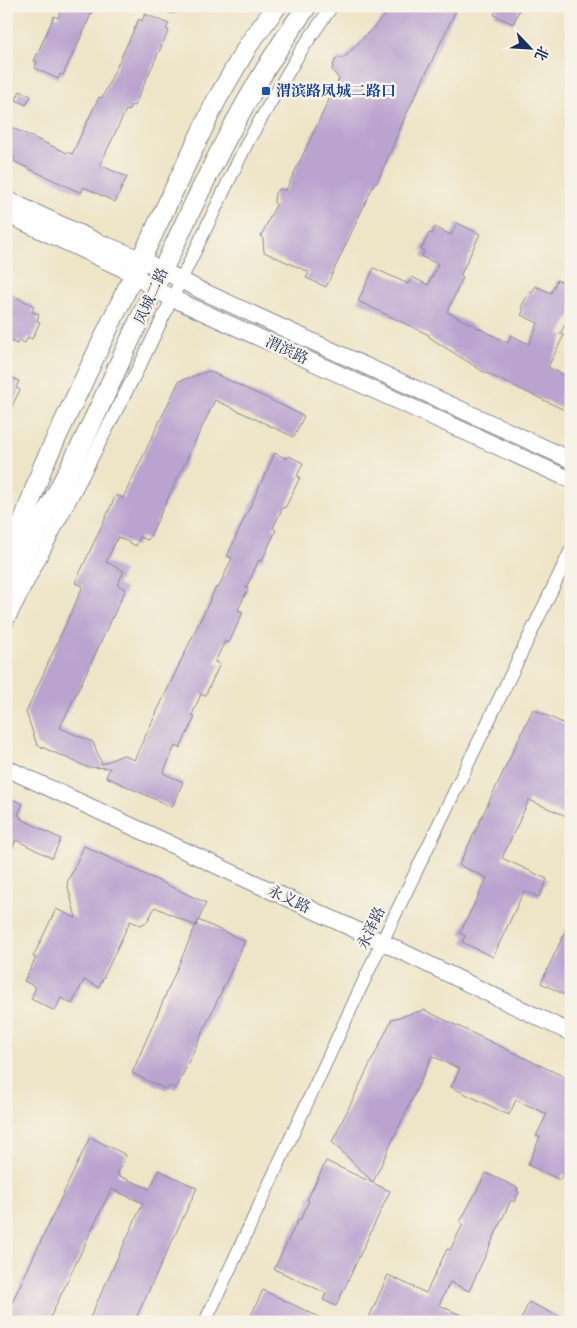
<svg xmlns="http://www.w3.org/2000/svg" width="577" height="1328" viewBox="0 0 577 1328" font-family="'IM FELL English','Noto Serif SC',serif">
	<rect width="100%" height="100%" fill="#f7f3e8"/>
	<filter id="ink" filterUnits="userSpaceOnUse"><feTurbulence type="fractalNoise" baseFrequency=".02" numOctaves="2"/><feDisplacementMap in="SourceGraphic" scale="10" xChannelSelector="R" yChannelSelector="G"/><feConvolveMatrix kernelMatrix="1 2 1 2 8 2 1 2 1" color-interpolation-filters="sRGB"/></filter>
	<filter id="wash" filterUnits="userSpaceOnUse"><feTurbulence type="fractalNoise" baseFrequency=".0096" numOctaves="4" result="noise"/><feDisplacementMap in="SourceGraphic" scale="20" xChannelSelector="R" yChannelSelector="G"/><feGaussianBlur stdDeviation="1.12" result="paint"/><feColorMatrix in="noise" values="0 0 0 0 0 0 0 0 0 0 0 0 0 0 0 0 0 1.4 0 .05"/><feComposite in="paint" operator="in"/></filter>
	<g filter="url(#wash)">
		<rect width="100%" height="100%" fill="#eee4c6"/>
		<g id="blocks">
			<g fill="#baa3cf">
				<polygon points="63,6 95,6 63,75 60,74 58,79 35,68 37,62 34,61 54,16 58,18"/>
				<polygon points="394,6 458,6 405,117 377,183 375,182 326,287 306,278 309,272 264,252 263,239 261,236 276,205 274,202 275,193 279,189 286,190 339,79 332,70 335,60 339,58 344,58"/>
				<polygon points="498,6 521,6 513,24 494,15"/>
				<polygon points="145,14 169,24 166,29 169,30 134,106 131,105 129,111 126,110 100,165 127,177 115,202 84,187 81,193 13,161 15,158 6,154 6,125 67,153 67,152 72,154 99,97 102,98 139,19 142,21"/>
				<polygon points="20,91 31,96 26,105 16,100"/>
				<polygon points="457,223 480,234 460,276 463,277 447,312 508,343 511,335 529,344 538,323 521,315 524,310 521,308 529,292 532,293 535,286 551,293 557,280 571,286 571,314 560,334 564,335 548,367 571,378 571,413 482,371 429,337 429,335 358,301 374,268 408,284 412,277 428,285 438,264 422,257 424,251 421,250 429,233 432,234 435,227 451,235"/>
				<polygon points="6,292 34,306 32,312 39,314 37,321 40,322 32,339 28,337 25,343 18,340 17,344 6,339"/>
				<polygon points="209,371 304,416 294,437 215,400 148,540 140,537 136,546 118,537 106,562 124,571 117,585 126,589 60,728 93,742 102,764 123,755 134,760 216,587 218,589 232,558 227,556 275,453 287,459 289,456 303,463 297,476 300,477 291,496 285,508 283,507 273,528 276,530 270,543 262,561 259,560 246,588 248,589 238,610 243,612 229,643 225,641 215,662 220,664 205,696 201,694 192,715 195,717 180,748 175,746 163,773 183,782 172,807 106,777 110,768 87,767 37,745 26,712 83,586 75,583 116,495 123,498 179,381"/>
				<polygon points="6,375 19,381 16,388 20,390 6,418"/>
				<polygon points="533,709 571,727 571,818 529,800 502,858 547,879 539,897 524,891 493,957 462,942 465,936 460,933 487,878 459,865"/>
				<polygon points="6,796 23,804 18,815 21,817 20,818 61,839 52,858 16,840 6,862"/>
				<polygon points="84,846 206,903 196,926 155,907 147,922 140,925 130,921 99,987 84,980 72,1004 61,998 55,1011 31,999 36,987 24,981 36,958 33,957 56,909 76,918 67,883"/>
				<polygon points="571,919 571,996 565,993 565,995 541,983"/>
				<polygon points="198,920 245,941 176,1089 169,1086 167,1090 132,1073"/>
				<polygon points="424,1010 571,1080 571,1178 563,1174 560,1180 528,1165 540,1137 536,1136 547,1114 516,1100 509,1115 451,1087 460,1069 432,1056 373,1182 332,1142 392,1019"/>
				<polygon points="90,1137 126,1155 117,1175 150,1189 159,1170 197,1188 134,1322 88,1322 143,1203 111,1189 48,1322 19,1322 6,1315"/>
				<polygon points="326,1161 390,1191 336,1306 323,1300 326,1293 274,1269 298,1220 300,1221 309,1201 307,1200"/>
				<polygon points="486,1173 518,1188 517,1191 519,1192 514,1202 511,1200 469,1291 450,1282 439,1305 476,1322 367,1322 388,1275 426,1293 447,1249 450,1250 463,1224 460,1222"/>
				<polygon points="263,1290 329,1322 248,1322"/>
				<polygon points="529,1302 570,1322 520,1322"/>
			</g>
		</g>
	</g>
	<g filter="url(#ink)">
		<use href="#blocks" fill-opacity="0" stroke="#848a92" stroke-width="1"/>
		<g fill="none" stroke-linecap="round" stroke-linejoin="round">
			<defs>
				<g id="minor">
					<polyline points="171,6 173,7"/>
					<polyline points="6,624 142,361 248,141 300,52 332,6"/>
					<polyline points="205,1322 382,942 571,550"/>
				</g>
				<g id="tertiary">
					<polyline points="6,199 96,241 141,259 200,290 571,460"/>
					<polyline points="6,214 134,274 154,289 172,298 571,480"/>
					<polyline points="6,768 382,942 571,1033"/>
				</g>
				<g id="secondary">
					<polyline points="6,558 22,525 43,466 216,101 249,44 277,6"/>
					<path d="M6 592C26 550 49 509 70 467 92 426 110 383 130 340 184 226 233 109 307 6"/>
				</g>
			</defs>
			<use href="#minor" stroke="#848a92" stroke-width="14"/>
			<use href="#tertiary" stroke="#848a92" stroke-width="18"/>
			<use href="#secondary" stroke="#848a92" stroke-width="21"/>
			<use href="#minor" stroke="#fff" stroke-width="12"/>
			<use href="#tertiary" stroke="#fff" stroke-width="16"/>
			<use href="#secondary" stroke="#fff" stroke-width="19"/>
		</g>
	</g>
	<rect fill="#1a4fb4" stroke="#f7f3e8" stroke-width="2" x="261" y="86" width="10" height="10" rx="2.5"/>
	<g text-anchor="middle" stroke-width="5" stroke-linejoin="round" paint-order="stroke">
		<g font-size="15" font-weight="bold" fill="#164399" stroke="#f7f3e8" text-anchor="start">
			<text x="276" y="96">渭滨路凤城二路口</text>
		</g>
		<g font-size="15" fill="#1b2f5e" stroke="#f7f3e8">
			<text transform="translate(151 296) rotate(-66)" y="5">凤城二路</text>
			<text transform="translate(287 350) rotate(25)" y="5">渭滨路</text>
			<text transform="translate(289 899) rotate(25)" y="5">永义路</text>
			<text transform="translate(371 928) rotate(-65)" y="5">永泽路</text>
		</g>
	</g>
	<rect width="577" height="1328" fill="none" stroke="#f7f3e8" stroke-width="25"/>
	<g transform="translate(530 48) rotate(115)" stroke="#f7f3e8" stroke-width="4" paint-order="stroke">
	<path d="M0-4L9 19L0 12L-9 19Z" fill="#1b2f5e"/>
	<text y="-8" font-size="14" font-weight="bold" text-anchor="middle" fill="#1b2f5e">北</text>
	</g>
</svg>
